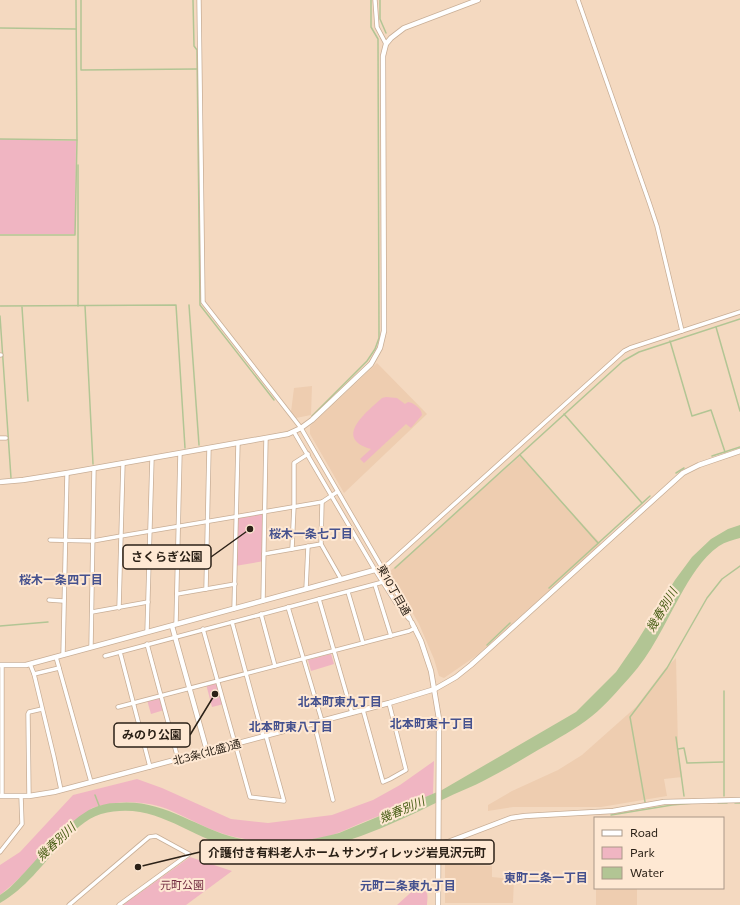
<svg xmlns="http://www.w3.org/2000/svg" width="740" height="905" viewBox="0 0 740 905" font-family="Commissioner,'Noto Sans JP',sans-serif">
	<rect width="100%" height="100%" fill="#f4d9c0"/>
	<g fill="#eecdb0">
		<polygon points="377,363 427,414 344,493 310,434 310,426"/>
		<polygon points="312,386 311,415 296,418 291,412 294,388"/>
		<polygon points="520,456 601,544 476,656 444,678 439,676 434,659 419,624 389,572"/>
		<polygon points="676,658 678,748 682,777 664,779 667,796 601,807 513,807 488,811 488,805 512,791 558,770 582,755 636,707 665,669"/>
		<polygon points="445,864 492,866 492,877 514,879 513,903 445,903"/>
		<rect x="596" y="888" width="41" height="17"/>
	</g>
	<g fill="#f0b5c2">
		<polygon points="0,139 76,141 75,234 0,234"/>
		<path d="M386 397 397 398 405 404 408 402C414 403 422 409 422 415L411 428 406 424 364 463 360 459 371 449C332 438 368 411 382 398Z"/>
		<polygon points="265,511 264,561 235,566 236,516"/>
		<polygon points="331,654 334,664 311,671 308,660"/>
		<polygon points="217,681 224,704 212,707 206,684"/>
		<polygon points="161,696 164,710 151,714 147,700"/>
		<path d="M434 761 433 794C411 803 389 812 366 821 351 827 336 835 321 838 296 843 270 843 245 839 217 835 197 822 172 811 146 800 119 800 92 808L12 885 0 895V865L20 852 73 795 137 779 162 788 231 819 268 823 332 815 373 800 400 785Z"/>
		<polygon points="190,857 232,871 186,905 123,905"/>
		<path d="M418 886C429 891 428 894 427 905H397Z"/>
	</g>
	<path fill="#b2c594" d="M740 525V538C733 540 725 542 719 546 702 558 690 578 680 596 665 623 651 654 630 677 618 690 606 705 592 716 576 729 557 739 538 750 521 760 505 770 487 779 473 787 457 792 442 800 378 831 312 864 239 849 188 839 156 799 101 814 85 819 73 832 62 843 43 864 25 889 0 903V895C10 889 17 880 25 872 43 853 69 819 93 808 100 805 108 803 116 803 163 798 193 827 237 838 270 846 306 842 339 833L442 790 576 712 616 672 636 643 675 580 692 557 711 539 728 529Z"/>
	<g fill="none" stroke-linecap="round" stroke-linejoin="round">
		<g stroke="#b2c594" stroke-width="1.5">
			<polyline points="76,0 77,140"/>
			<polyline points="81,0 81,70 197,69"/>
			<polyline points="193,0 194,46 197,50 200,305 274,400"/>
			<polyline points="380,0 380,19 386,33"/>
			<polyline points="0,28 76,29"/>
			<polyline points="0,139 77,140 75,235 0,235"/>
			<polyline points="189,305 199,445"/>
			<polyline points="0,306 176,305 185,448"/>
			<polyline points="78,306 78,165"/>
			<polyline points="85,306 93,464"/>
			<polyline points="22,307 28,401"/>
			<polyline points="0,316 11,478"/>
			<polyline points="716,327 740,411"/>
			<polyline points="670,341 692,416 711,410 725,452"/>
			<polyline points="564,414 642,503"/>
			<polyline points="312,416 367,361 375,349 379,338 378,39 371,27 371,0"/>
			<polyline points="520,455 598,543"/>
			<polyline points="712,456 740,447"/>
			<polyline points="676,473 684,468"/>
			<polyline points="395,568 623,361 639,352 740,319"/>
			<polyline points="549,588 650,496"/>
			<polyline points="0,626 48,622"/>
			<polyline points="487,645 510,623"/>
			<polyline points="676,737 684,796"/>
			<polyline points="678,749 684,748 687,763 723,762"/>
			<polyline points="95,795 100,808"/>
			<polyline points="724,796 724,691"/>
			<polyline points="645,802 630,717 667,668 707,598 722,579 740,566"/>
			<polyline points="718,803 727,803"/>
			<polyline points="735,803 740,803"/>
			<polyline points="611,815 672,805 694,803"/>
		</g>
		<defs>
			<g id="street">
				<polyline points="199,0 203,302 301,428 402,602 412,623"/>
				<polyline points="375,0 377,27 386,44"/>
				<polyline points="578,0 649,202 657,226 682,331"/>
				<polyline points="0,355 1,355"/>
				<polyline points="294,432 375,570 396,603 409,619"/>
				<polyline points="0,438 6,438"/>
				<polyline points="322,502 321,544 341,579"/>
				<polyline points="50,540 93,541 121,536 322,502 337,492"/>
				<polyline points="292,549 294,506 294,463 308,454"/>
				<polyline points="264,554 321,544"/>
				<polyline points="382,568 389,563 624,351 630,348 740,312"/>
				<polyline points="375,585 391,636"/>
				<polyline points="206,589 235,584"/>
				<polyline points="306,589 308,546"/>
				<polyline points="348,592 363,643"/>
				<polyline points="177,594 206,589 209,448"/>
				<polyline points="319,599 352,713"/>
				<polyline points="49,600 63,601"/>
				<polyline points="263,601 266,438"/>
				<polyline points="288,607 322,721"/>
				<polyline points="119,608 123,463"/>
				<polyline points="234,609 238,443"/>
				<polyline points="92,612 148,602"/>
				<polyline points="261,614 275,666"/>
				<polyline points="232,622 263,736"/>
				<polyline points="176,624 180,453"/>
				<polyline points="203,629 250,797 284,801 266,736"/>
				<polyline points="147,632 152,458"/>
				<polyline points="147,644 178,759"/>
				<polyline points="91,647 94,468"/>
				<polyline points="63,655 67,473"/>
				<polyline points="105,656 120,652"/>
				<polyline points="56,657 91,782"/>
				<polyline points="30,664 34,674 54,757 61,790"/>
				<polyline points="2,665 2,796"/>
				<polyline points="34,674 59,668"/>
				<polyline points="118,707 409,631 415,628"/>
				<polyline points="363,710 383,782 390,779 406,770 389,703"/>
				<polyline points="314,723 333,800"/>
				<polyline points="150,767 120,652 383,582"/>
				<polyline points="29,796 28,714 29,712 42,709"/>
				<polyline points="0,852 22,824 21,796"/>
				<polyline points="69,905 149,837 156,836 189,854 119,905"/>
			</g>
			<g id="secondary">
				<polyline points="0,482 23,480 67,473 288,434 301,428 312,420 371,364 380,348 384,331 383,56 386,44 391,38 404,28 478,0"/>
				<polyline points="412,623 421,641 431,671 439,719 438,905"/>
				<polyline points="172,626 207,751"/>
				<polyline points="0,665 26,665 306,589 382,568"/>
				<polyline points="0,796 29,796 54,792 389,703 435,689 456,677 471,665 683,473 699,465 740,451"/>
				<polyline points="439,844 448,842 511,818 525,816 613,811 664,802 740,800"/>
			</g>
		</defs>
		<use href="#street" stroke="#c8ae96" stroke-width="5"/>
		<use href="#secondary" stroke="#c8ae96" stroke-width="6"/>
		<use href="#street" stroke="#fff" stroke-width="3.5"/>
		<use href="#secondary" stroke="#fff" stroke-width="4.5"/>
	</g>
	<g text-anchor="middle" stroke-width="4" stroke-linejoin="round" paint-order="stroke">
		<g font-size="11" fill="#2b2117" stroke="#fee8d3">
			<text transform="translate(394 590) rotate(61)" y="4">東10丁目通</text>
			<text transform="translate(207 752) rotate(-15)" y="4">北3条(北盛)通</text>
		</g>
		<g font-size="11" fill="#732d42" stroke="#fee8d3">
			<text x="182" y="889">元町公園</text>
		</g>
		<g font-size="12" font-weight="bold" fill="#45518e" stroke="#fee8d3">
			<text x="311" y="538">桜木一条七丁目</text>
			<text x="61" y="584">桜木一条四丁目</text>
			<text x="340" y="706">北本町東九丁目</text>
			<text x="432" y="728">北本町東十丁目</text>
			<text x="291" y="731">北本町東八丁目</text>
			<text x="546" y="882">東町二条一丁目</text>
			<text x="408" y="890">元町二条東九丁目</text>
		</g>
		<g font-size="12" font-style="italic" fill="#485e16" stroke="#fee8d3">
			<text transform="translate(662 610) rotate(-59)" y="4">幾春別川</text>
			<text transform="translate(402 810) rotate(-23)" y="4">幾春別川</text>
			<text transform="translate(56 842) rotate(-43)" y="4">幾春別川</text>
		</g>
	</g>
	<path fill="none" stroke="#2b2117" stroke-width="1.5" d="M250 529L211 557M215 694L190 735M138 867L200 852"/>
	<g fill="#2b2117" stroke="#fee8d3" stroke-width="1.5">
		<circle cx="250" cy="529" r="4"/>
		<circle cx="215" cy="694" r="4"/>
		<circle cx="138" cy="867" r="4"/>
	</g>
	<g fill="#fee8d3" stroke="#2b2117" stroke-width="1.5">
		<rect x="123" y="545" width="88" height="24" rx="4"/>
		<rect x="114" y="723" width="76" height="24" rx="4"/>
		<rect x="200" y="840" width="294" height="24" rx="4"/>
	</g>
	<g font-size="12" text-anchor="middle" font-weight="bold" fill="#2b2117">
		<text x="167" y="561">さくらぎ公園</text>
		<text x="152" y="739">みのり公園</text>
		<text x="347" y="857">介護付き有料老人ホーム サンヴィレッジ岩見沢元町</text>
	</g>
	<rect x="594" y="817" width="130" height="72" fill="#fee8d3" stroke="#aa9888"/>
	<rect x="602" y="830" width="20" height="6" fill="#ffffff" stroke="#aa9888"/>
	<text x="630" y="837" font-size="12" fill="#2b2117">Road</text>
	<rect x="602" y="847" width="20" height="12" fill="#f0b5c2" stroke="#aa9888"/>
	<text x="630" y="857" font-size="12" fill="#2b2117">Park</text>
	<rect x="602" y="867" width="20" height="12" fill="#b2c594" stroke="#aa9888"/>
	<text x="630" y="877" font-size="12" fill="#2b2117">Water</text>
</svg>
